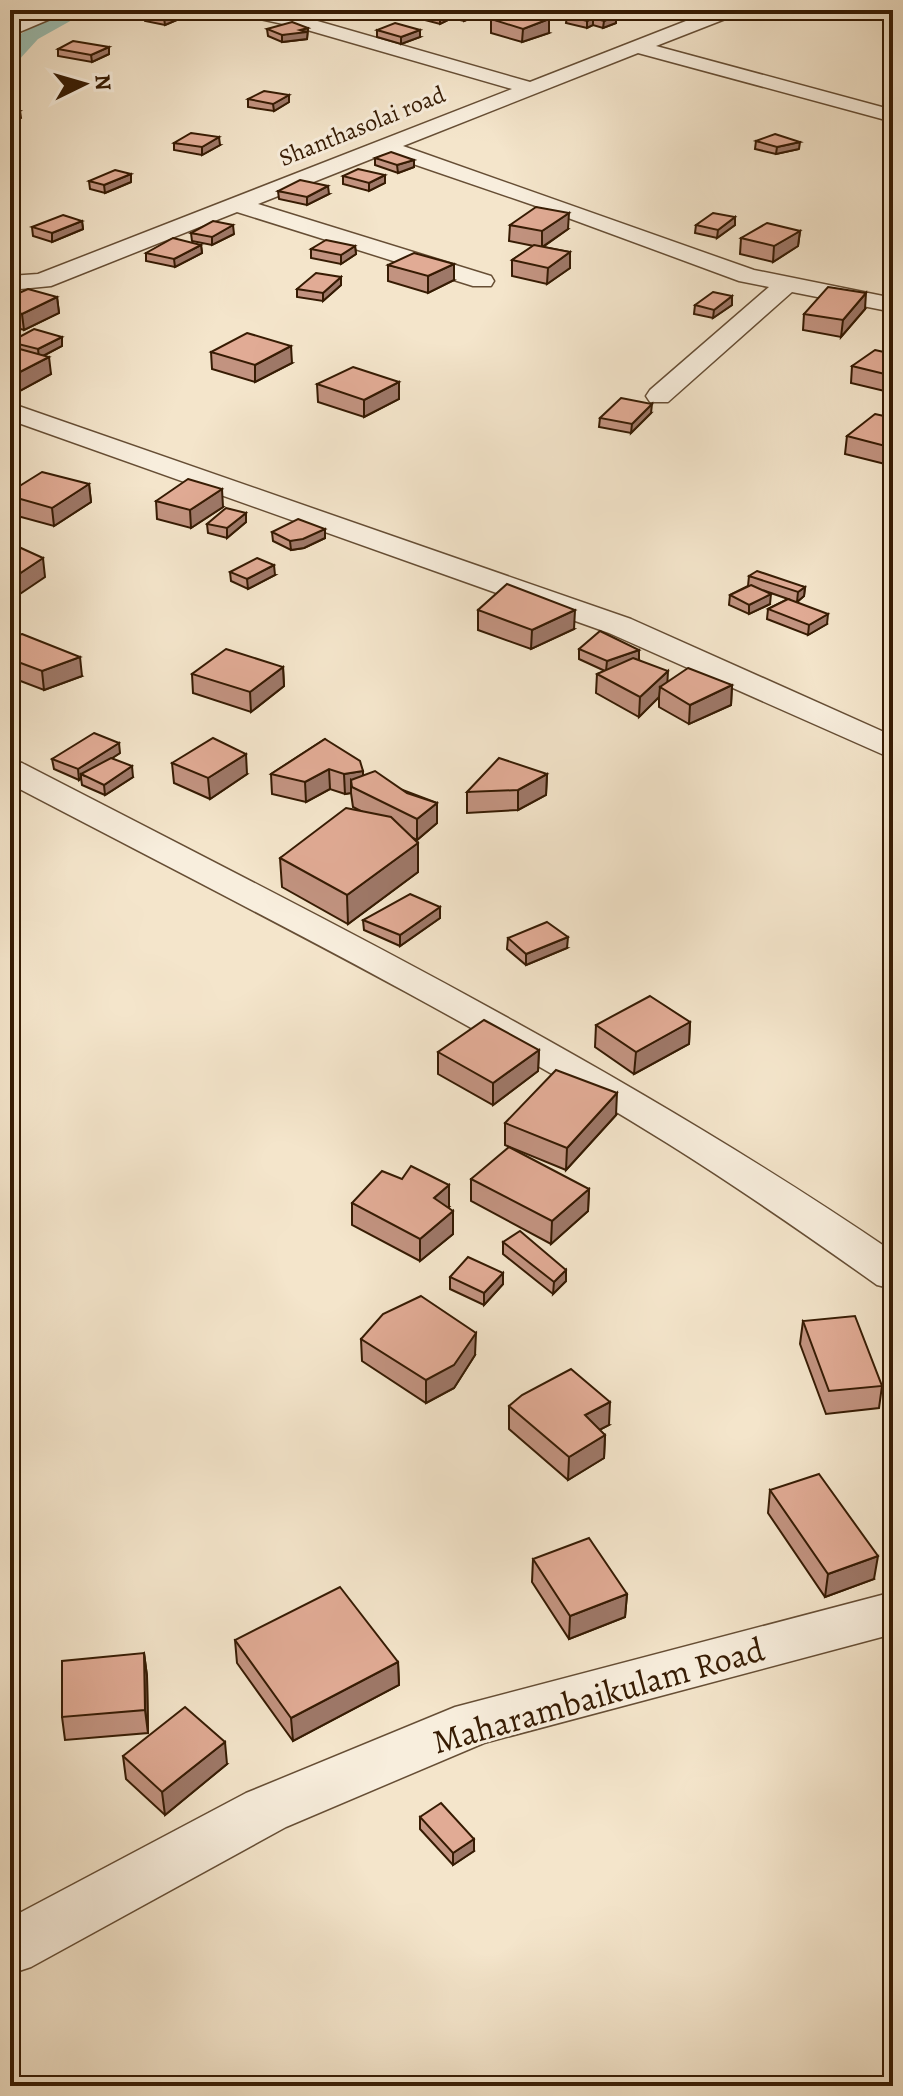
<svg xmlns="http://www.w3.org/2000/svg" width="903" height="2096" viewBox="0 0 903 2096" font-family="Alegreya,serif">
	<rect width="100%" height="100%" fill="#f4e5cb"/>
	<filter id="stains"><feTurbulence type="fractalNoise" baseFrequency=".0025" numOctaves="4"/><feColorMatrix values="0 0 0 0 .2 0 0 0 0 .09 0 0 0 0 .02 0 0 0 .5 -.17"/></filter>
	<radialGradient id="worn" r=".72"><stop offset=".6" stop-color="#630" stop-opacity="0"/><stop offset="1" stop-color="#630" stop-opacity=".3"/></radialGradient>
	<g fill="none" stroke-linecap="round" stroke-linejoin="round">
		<polygon fill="#9cbfb2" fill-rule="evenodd" points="64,10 90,10 38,39 17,62 10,64 10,43 15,37"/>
		<defs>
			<g id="minor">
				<polygon points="39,10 64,10 62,14 10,36 10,23"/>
				<polygon points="234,10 270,10 300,16 530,82 714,10 740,10 738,14 656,46 893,110 893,122 638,53 403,146 754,270 893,298 893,312 792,292 668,402 650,402 646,396 650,390 769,287 739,281 533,205 384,154 258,204 491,276 494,281 491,286 473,286 237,212 51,286 10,290 10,276 38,274 512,89 297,27 236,14"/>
				<polygon points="10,403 631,619 893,736 893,759 609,633 10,420"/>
				<path d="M10 760 22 763C318 916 617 1064 893 1252V1289L877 1285C808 1236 739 1188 667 1143 455 1011 231 900 10 784Z"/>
				<polygon points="893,1592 893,1634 484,1743 286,1827 31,1967 10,1974 10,1918 246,1793 455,1707"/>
			</g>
		</defs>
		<use href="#minor" stroke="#664e35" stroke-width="3"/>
		<use href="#minor" fill="#f8eedd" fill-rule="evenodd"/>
	</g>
	<g fill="#c29380" stroke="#361b03" stroke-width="2">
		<polygon points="113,10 148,10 138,15"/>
		<polygon points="479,10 479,15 464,21 452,18 440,24 421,19 421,12"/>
		<polygon points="582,10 624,10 605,13 616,16 616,23 603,28 593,25 587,28 566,23 567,16"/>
		<polygon points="144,14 186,16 165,25 145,21"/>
		<polygon points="491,19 549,33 522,42 491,33"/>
		<polygon points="308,28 307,39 282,42 268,36 267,29"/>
		<polygon points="377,30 420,37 401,44 377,37"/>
		<polygon points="109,47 109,54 92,62 58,56 58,49"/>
		<polygon points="289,95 289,102 274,111 248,107 248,99"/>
		<polygon points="756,141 799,149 776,154 755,149"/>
		<polygon points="174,143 220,145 202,155 174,150"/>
		<polygon points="375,158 414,160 414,167 398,173 375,165"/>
		<polygon points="385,175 385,183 369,191 343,184 343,176"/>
		<polygon points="89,181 131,182 105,193 90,189"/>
		<polygon points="278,191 329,194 307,205 279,199"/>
		<polygon points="735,217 735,225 717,238 695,233 696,225"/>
		<polygon points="82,221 83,229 52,242 33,236 32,227"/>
		<polygon points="510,225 568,229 543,247 570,252 570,268 547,284 512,276 512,260 534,246 509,241"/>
		<polygon points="800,231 798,246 773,262 740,254 741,238"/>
		<polygon points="191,233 234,234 212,245 192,241"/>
		<polygon points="201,245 202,253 175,267 146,261 146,253"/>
		<polygon points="355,246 356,254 341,264 311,258 311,249"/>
		<polygon points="388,265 454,280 428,293 388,281"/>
		<polygon points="893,269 893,293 885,292 886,276"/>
		<polygon points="341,277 341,285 323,301 297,297 297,289"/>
		<polygon points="732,296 732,305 713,318 694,314 695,305"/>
		<polygon points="10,297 57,297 59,313 24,330 10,326"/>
		<polygon points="865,309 841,337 803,330 804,314"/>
		<polygon points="62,337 62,346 43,356 51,374 18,392 10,389 10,341"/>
		<polygon points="211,352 292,363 255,382 212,369"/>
		<polygon points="893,354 893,393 851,383 852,366"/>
		<polygon points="399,382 399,399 364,417 318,402 317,384"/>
		<polygon points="651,413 631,433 599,427 600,418"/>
		<polygon points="893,418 893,466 845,454 847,436"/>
		<polygon points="89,484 91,502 54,526 10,514 10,492"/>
		<polygon points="156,501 223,507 191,528 157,519"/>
		<polygon points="246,513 246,522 227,538 208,533 207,524"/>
		<polygon points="325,529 325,538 304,548 291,550 273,541 272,532"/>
		<polygon points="230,572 275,575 248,589 231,581"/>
		<polygon points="749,576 805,587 804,596 797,602 827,624 808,635 767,619 768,609 788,599 765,591 770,604 749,614 729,605 730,595 748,586"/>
		<polygon points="478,610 574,629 531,649 478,630"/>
		<polygon points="10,638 82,676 44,690 10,677"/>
		<polygon points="579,649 639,650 639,660 667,682 732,685 731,705 689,724 659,707 659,697 639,717 596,693 597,674 605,671 579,659"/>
		<polygon points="283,667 284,686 251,712 193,693 192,674"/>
		<polygon points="325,739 363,775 437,803 437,823 417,840 411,837 418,872 348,924 282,887 280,858 361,811 353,807 351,793 345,794 330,789 306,802 272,794 271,774"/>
		<polygon points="120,753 112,758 133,777 105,795 82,785 81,778 79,780 54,769 52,759"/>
		<polygon points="172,763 247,774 210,799 174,783"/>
		<polygon points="547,774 546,795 518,810 467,813 467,792"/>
		<polygon points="440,907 440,918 400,946 364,930 363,920"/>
		<polygon points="508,938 567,948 526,965 507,949"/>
		<polygon points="690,1022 689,1044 634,1074 595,1047 596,1025"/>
		<polygon points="539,1050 538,1071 493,1105 438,1074 438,1052"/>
		<polygon points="616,1115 566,1170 505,1145 505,1123"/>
		<polygon points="471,1179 589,1189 588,1211 551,1244 471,1201"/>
		<polygon points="352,1203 449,1207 448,1208 453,1234 420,1261 352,1225"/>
		<polygon points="503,1242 566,1270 566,1281 553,1294 503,1254"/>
		<polygon points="503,1273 503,1284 484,1305 450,1289 450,1277"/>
		<polygon points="803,1321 882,1386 879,1408 826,1414 800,1344"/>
		<polygon points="361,1339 475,1355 454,1388 426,1403 362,1361"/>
		<polygon points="509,1406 609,1425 599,1430 605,1435 604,1458 568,1480 509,1429"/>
		<polygon points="770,1490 874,1579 825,1597 768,1513"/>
		<polygon points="533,1559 627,1594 625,1617 569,1639 532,1582"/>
		<polygon points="235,1640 398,1662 399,1685 293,1741 237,1663"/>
		<polygon points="144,1653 147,1676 148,1733 65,1740 62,1717"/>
		<polygon points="123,1756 227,1764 165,1815 126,1779"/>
		<polygon points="420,1817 474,1851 453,1865 420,1829"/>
	</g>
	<g fill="#9e7868" stroke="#361b03" stroke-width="2">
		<polygon points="137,10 148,10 138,15"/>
		<polygon points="184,10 186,10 186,16 165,25 164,18"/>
		<polygon points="474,10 479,10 479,15 464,21 464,14"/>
		<polygon points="600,10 624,10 600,14"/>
		<polygon points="452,11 452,18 440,24 440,17"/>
		<polygon points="616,16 616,23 603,28 604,21"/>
		<polygon points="593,18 593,25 587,28 587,21"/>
		<polygon points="549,19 549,33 522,42 523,29"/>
		<polygon points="308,28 307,39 282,42 282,35"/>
		<polygon points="420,30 420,37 401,44 401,37"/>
		<polygon points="109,47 109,54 92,62 91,55"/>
		<polygon points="289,95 289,102 274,111 273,104"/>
		<polygon points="20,111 21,118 10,124 10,116"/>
		<polygon points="219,137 220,145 202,155 202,147"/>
		<polygon points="800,142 799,149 776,154 777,147"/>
		<polygon points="14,146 15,161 10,164 10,148"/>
		<polygon points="414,160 414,167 398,173 397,165"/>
		<polygon points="131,174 131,182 105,193 104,185"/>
		<polygon points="385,175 385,183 369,191 369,183"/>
		<polygon points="328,186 329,194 307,205 307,197"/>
		<polygon points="569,213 568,229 542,247 542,231"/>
		<polygon points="735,217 735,225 717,238 718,230"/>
		<polygon points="82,221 83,229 52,242 52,233"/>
		<polygon points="233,225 234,234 212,245 212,237"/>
		<polygon points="800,231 798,246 773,262 774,246"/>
		<polygon points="201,245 202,253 175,267 174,259"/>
		<polygon points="355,246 356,254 341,264 341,255"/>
		<polygon points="570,252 570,268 547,284 548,268"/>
		<polygon points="454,264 454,280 428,293 428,276"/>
		<polygon points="341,277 341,285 323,301 323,293"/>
		<polygon points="866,293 865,309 841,337 843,320"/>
		<polygon points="732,296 732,305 713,318 714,310"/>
		<polygon points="57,297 59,313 24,330 22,314"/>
		<polygon points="62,337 62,346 39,358 38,349"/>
		<polygon points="291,346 292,363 255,382 255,365"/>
		<polygon points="49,357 51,374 18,392 16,374"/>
		<polygon points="399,382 399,399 364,417 364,400"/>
		<polygon points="652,404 651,413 631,433 632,424"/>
		<polygon points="89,484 91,502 54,526 52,508"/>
		<polygon points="222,489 223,507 191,528 190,510"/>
		<polygon points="246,513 246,522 227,538 227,528"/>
		<polygon points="325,529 325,538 304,548 291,550 290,541"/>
		<polygon points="43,558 45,577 11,600 10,580"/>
		<polygon points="274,565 275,575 248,589 247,579"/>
		<polygon points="805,587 804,596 797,602 798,592"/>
		<polygon points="771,594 770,604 749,614 749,605"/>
		<polygon points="575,610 574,629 531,649 532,630"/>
		<polygon points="828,614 827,624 808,635 809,625"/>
		<polygon points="639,650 639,660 606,671 607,661"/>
		<polygon points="80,657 82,676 44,690 42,671"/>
		<polygon points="283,667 284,686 251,712 250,692"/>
		<polygon points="668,671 667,690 660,687 659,697 639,717 640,697"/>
		<polygon points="732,685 731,705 689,724 690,705"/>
		<polygon points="119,743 120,753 85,776 81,774 81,778 79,780 78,769"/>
		<polygon points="246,754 247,774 210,799 208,778"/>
		<polygon points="132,766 133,777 105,795 104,785"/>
		<polygon points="329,769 330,789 306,802 305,782"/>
		<polygon points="363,771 363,791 351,780 351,793 345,794 344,774"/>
		<polygon points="547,774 546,795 518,810 518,790"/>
		<polygon points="437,803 437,823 417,840 417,819"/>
		<polygon points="418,843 418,872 348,924 347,895"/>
		<polygon points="440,907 440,918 400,946 400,935"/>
		<polygon points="568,937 567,948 526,965 526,954"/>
		<polygon points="690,1022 689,1044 634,1074 636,1052"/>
		<polygon points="539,1050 538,1071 493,1105 493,1083"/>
		<polygon points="617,1093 616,1115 566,1170 567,1148"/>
		<polygon points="449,1185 449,1207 434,1220 434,1198"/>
		<polygon points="589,1189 588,1211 551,1244 552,1221"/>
		<polygon points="453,1211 453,1234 420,1261 420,1239"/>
		<polygon points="566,1270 566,1281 553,1294 554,1282"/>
		<polygon points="503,1273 503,1284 484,1305 484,1293"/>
		<polygon points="476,1333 475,1355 454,1388 426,1403 426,1380"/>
		<polygon points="610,1402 609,1425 584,1438 585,1415"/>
		<polygon points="605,1435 604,1458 568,1480 569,1457"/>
		<polygon points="878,1556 874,1579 825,1597 828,1574"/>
		<polygon points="627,1594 625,1617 569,1639 570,1616"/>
		<polygon points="144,1653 147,1676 148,1733 145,1710"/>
		<polygon points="398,1662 399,1685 293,1741 291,1718"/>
		<polygon points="225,1742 227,1764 165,1815 162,1792"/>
		<polygon points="474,1839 474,1851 453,1865 453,1853"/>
	</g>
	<g fill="#e1ab95" stroke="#361b03" stroke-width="2">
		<polygon points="154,10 184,10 164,18 144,14"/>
		<polygon points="426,10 474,10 464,14 452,11 440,17 421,12"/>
		<polygon points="582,10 592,10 616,16 604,21 593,18 587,21 567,16"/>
		<polygon points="513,11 549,19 523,29 491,19"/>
		<polygon points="292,22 308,28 300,30 307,32 282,35 267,29"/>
		<polygon points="395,23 420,30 401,37 377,30"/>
		<polygon points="73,41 109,47 91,55 58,49"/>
		<polygon points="264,91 289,95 273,104 248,99"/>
		<polygon points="10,109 20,111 10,116"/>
		<polygon points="191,133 219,137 202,147 174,143"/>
		<polygon points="775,134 800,142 777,147 756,141"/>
		<polygon points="391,152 414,160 397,165 375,158"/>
		<polygon points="358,169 385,175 369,183 343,176"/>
		<polygon points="115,170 131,174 104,185 89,181"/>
		<polygon points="300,180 328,186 307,197 278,191"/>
		<polygon points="536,207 569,213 542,231 510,225"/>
		<polygon points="713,213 735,217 718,230 696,225"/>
		<polygon points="63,215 82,221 52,233 32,227"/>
		<polygon points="213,221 233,225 212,237 191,233"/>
		<polygon points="767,223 800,231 774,246 741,238"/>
		<polygon points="173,238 201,245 174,259 146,253"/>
		<polygon points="326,240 355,246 341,255 311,249"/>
		<polygon points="534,245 570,252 548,268 512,260"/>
		<polygon points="414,253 454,264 428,276 388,265"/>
		<polygon points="893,269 893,277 886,276"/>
		<polygon points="316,273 341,277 323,293 297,289"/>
		<polygon points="828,287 866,293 843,320 804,314"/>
		<polygon points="28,289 57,297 22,314 10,310 10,297"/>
		<polygon points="713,292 732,296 714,310 695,305"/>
		<polygon points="34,329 62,337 38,349 10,342"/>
		<polygon points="247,333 291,346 255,365 211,352"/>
		<polygon points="16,348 49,357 16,374 10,373 10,351"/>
		<polygon points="875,350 893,354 893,376 852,366"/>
		<polygon points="353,367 399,382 364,400 317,384"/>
		<polygon points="621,398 652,404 632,424 600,418"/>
		<polygon points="875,414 893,418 893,448 847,436"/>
		<polygon points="42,472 89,484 52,508 10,496 10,492"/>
		<polygon points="188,479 222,489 190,510 156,501"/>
		<polygon points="226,508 246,513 227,528 207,524"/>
		<polygon points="298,519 325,529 303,539 290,541 272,532"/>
		<polygon points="10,543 43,558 10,580"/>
		<polygon points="257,558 274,565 247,579 230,572"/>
		<polygon points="757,571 805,587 798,592 749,576"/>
		<polygon points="507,584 575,610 532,630 478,610"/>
		<polygon points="751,585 771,594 749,605 730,595"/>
		<polygon points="788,599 828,614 809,625 768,609"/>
		<polygon points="600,631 639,650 607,661 579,649"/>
		<polygon points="22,634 80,657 42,671 10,659 10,638"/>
		<polygon points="226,649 283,667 250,692 192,674"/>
		<polygon points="633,658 668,671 640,697 597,674"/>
		<polygon points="688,668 732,685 690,705 660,687"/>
		<polygon points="94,733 119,743 78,769 52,759"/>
		<polygon points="213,738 246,754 208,778 172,763"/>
		<polygon points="325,739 360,761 363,771 344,774 329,769 305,782 271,774"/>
		<polygon points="111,758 132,766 104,785 81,774"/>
		<polygon points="499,758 547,774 518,790 467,792"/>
		<polygon points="375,771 407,793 437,803 417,819 352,787 351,780"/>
		<polygon points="346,808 391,817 418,843 347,895 280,858"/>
		<polygon points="410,894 440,907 400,935 363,920"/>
		<polygon points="547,922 568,937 526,954 508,938"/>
		<polygon points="650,996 690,1022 636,1052 596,1025"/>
		<polygon points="484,1020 539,1050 493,1083 438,1052"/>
		<polygon points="556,1070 617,1093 567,1148 505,1123"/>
		<polygon points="509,1147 589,1189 552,1221 471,1179"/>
		<polygon points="411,1166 449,1185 434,1198 453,1211 420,1239 352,1203 382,1171 402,1179"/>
		<polygon points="520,1231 566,1270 554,1282 503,1242"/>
		<polygon points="468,1257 503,1273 484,1293 450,1277"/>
		<polygon points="421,1296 476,1333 454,1365 426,1380 361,1339 383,1314"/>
		<polygon points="855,1316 882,1386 829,1391 803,1321"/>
		<polygon points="571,1369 610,1402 585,1415 605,1435 569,1457 509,1406 522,1395"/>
		<polygon points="819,1474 878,1556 828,1574 770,1490"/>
		<polygon points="589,1538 627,1594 570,1616 533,1559"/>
		<polygon points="340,1587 398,1662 291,1718 235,1640"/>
		<polygon points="144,1653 145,1710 62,1717 62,1661"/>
		<polygon points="185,1707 225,1742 162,1792 123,1756"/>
		<polygon points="441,1803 474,1839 453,1853 420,1817"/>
	</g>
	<g text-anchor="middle" stroke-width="6" stroke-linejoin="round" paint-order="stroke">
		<g font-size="24" fill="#361b03" stroke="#f8eedd">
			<text transform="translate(362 126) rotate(-22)" y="8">Shanthasolai road</text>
		</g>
		<g font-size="34" fill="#361b03" stroke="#f8eedd">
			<text transform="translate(598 1695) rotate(-16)" y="12">Maharambaikulam Road</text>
		</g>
	</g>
	<rect width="903" height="2096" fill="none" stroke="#f4e5cb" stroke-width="40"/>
	<rect x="12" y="12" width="879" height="2072" fill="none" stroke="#361b03" stroke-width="4"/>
	<rect x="20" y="20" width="863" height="2056" fill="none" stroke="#361b03" stroke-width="2"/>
	<g transform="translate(84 84) rotate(85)" stroke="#f8eedd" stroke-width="6" paint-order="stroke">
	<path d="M0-6L14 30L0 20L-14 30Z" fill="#361b03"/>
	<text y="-12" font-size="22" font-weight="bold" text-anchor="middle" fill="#361b03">N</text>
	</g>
	<rect width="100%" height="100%" filter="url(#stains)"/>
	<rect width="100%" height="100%" fill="url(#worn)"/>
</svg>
